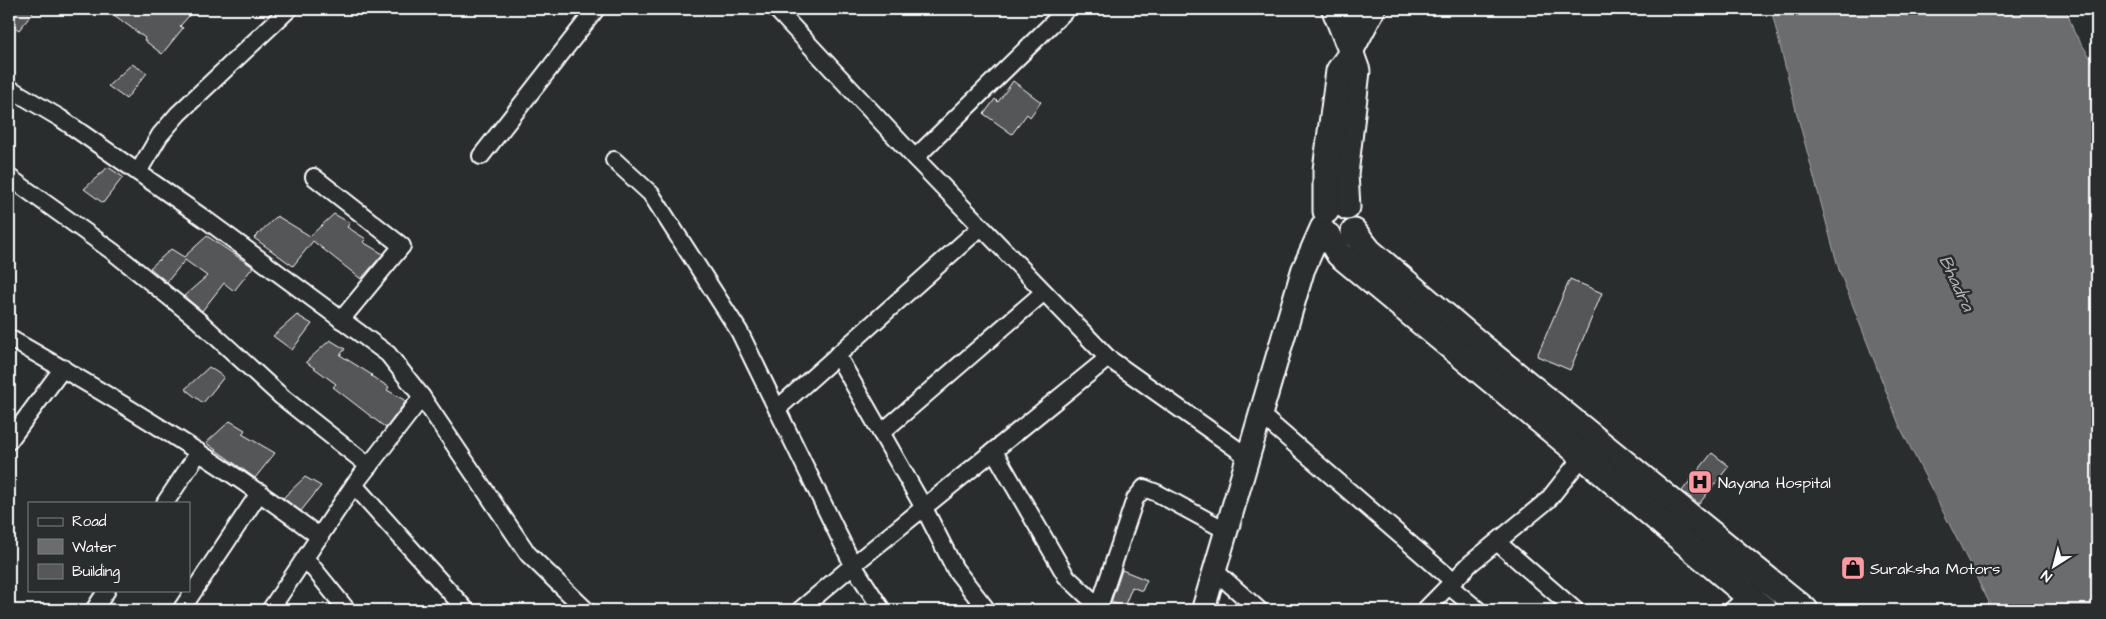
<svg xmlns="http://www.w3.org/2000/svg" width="2106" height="619" viewBox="0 0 2106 619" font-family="'Architects Daughter',sans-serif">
	<rect width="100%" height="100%" fill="#2a2d2e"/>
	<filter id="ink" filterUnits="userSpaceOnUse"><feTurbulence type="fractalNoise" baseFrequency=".02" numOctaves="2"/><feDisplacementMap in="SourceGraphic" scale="10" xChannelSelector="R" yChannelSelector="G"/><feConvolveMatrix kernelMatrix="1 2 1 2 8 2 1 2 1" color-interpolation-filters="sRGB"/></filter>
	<g filter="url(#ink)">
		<polygon fill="#6a6c6d" stroke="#a6a7a7" points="1771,9 2066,9 2074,32 2097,68 2097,610 1993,610 1900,427 1839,270 1797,114"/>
		<g fill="#555758" stroke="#fff">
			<polygon points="9,9 36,9 19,30 9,23"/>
			<polygon points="106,9 195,9 180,26 183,28 162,54 144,40 145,38"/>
			<polygon points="132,64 147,73 126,99 108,86"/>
			<polygon points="1013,81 1041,102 1030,117 1027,114 1012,134 984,114 995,99 998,102"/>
			<polygon points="108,167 123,177 103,203 84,189"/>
			<polygon points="334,214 350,223 347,227 366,239 363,242 383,254 361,279 313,241 293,266 254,238 277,216 310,236"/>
			<polygon points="207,236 253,267 234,291 224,283 202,311 184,296 207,276 185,260 167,282 150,268 171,249 184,257"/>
			<polygon points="1570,279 1602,293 1570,370 1537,356"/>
			<polygon points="297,315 312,324 292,350 273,336"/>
			<polygon points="330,340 345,349 340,355 372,375 371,376 389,387 387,390 406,401 386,428 333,387 336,384 306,362"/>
			<polygon points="209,367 224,377 203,403 185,389"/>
			<polygon points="230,421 245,430 242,434 275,453 255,478 206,443"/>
			<polygon points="1712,453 1729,466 1699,504 1682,491"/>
			<polygon points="305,477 321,486 301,511 283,498"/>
			<polygon points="1122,570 1147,580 1142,591 1132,587 1124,607 1111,602"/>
		</g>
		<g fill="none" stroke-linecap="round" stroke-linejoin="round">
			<defs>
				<g id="street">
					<polyline points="776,9 915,158 1108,358"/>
					<polyline points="9,88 60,118 205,219 388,354 422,397 528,554 586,610"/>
					<polyline points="481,156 596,9"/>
					<polyline points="915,158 1067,9"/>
					<polyline points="614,160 651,194 739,331 853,565 882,610"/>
					<polyline points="138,172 160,135 178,114 289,9"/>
					<polyline points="9,177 112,251 199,321 282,397 369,466"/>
					<polyline points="314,177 402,246 341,320"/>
					<path d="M9 338C118 400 219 461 320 537"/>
					<polyline points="837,355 924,508 955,569 987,610"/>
					<polyline points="777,409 981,227"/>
					<polyline points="1261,415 1453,581"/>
					<polyline points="881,433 1044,292"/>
					<polyline points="9,441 63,368"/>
					<polyline points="994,451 1066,576 1099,607"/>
					<polyline points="354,485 466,610"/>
					<polyline points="165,503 199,452"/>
					<polyline points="1497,542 1575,610"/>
					<polyline points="305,558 347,610"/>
					<polyline points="1215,571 1259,610"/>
					<polyline points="1449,586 1478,610"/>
					<polyline points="94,610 107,590"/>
					<polyline points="181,610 260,492"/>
					<polyline points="270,610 354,485 422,397"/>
					<polyline points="800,610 853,565 1108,358 1248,457"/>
					<polyline points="1098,610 1135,499 1144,488 1157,493 1227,531"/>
					<polyline points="1425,610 1471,563 1548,500 1583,456"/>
					<polyline points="1732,610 1755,590"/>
				</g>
				<g id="secondary">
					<polyline points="1333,9 1351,54"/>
					<polyline points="1353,49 1374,9"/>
					<polyline points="1203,610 1303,270 1322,227"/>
				</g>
				<g id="primary">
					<polyline points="1347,207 1345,174 1357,71 1351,54"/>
					<polyline points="1326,211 1326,170 1339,71 1351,54 1356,9"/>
					<polyline points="1354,232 1369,251 1488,352 1805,610"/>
					<polyline points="1328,236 1339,254 1583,456 1765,610"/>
				</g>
			</defs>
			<use href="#street" stroke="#fff" stroke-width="20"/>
			<use href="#secondary" stroke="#fff" stroke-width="26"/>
			<use href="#primary" stroke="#fff" stroke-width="29"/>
			<use href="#street" stroke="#2a2d2e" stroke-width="16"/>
			<use href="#secondary" stroke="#2a2d2e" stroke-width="22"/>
			<use href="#primary" stroke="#2a2d2e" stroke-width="25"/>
		</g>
	</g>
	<defs>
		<symbol id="hospital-square" viewBox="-11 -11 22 22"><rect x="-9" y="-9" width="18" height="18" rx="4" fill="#ff9aa2" stroke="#2a2d2e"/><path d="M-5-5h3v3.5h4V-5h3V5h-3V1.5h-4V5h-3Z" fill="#111"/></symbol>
		<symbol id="shop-square" viewBox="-11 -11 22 22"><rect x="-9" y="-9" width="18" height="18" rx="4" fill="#ff9aa2" stroke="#2a2d2e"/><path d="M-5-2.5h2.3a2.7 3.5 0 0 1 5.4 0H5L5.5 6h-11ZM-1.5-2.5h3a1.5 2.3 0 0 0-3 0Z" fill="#111"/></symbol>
	</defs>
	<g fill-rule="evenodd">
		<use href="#hospital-square" x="1686" y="468" width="28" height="28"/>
		<use href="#shop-square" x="1839" y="554" width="28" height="28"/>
	</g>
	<g text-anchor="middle" stroke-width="5" stroke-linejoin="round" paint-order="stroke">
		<g font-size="16" fill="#fff" stroke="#2a2d2e" text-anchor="start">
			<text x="1718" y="488">Nayana Hospital</text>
			<text x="1870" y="574">Suraksha Motors</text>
		</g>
		<g font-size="18" font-style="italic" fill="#b4b6b6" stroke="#2a2d2e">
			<text transform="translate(1957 283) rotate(65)" y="6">Bhadra</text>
		</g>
	</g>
	<rect width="2106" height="619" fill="none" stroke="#2a2d2e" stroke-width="30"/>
	<rect x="15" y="15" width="2076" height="589" fill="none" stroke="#fff" stroke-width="2" filter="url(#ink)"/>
	<rect x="28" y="502" width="162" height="90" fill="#2a2d2e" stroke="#7f8182"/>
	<rect x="38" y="518" width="25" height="8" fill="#2a2d2e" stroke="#7f8182"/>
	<text x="72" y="526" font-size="15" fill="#ffffff">Road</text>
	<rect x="38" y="539" width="25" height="15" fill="#6a6c6d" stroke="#7f8182"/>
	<text x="72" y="552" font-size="15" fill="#ffffff">Water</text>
	<rect x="38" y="564" width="25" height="15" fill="#555758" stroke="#7f8182"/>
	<text x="72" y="576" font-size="15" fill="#ffffff">Building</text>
	<g transform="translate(2054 566) rotate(216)" stroke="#2a2d2e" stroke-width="4" paint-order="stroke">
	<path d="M0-4L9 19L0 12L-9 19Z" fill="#ffffff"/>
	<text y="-8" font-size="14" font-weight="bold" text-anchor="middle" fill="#ffffff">N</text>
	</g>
</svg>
